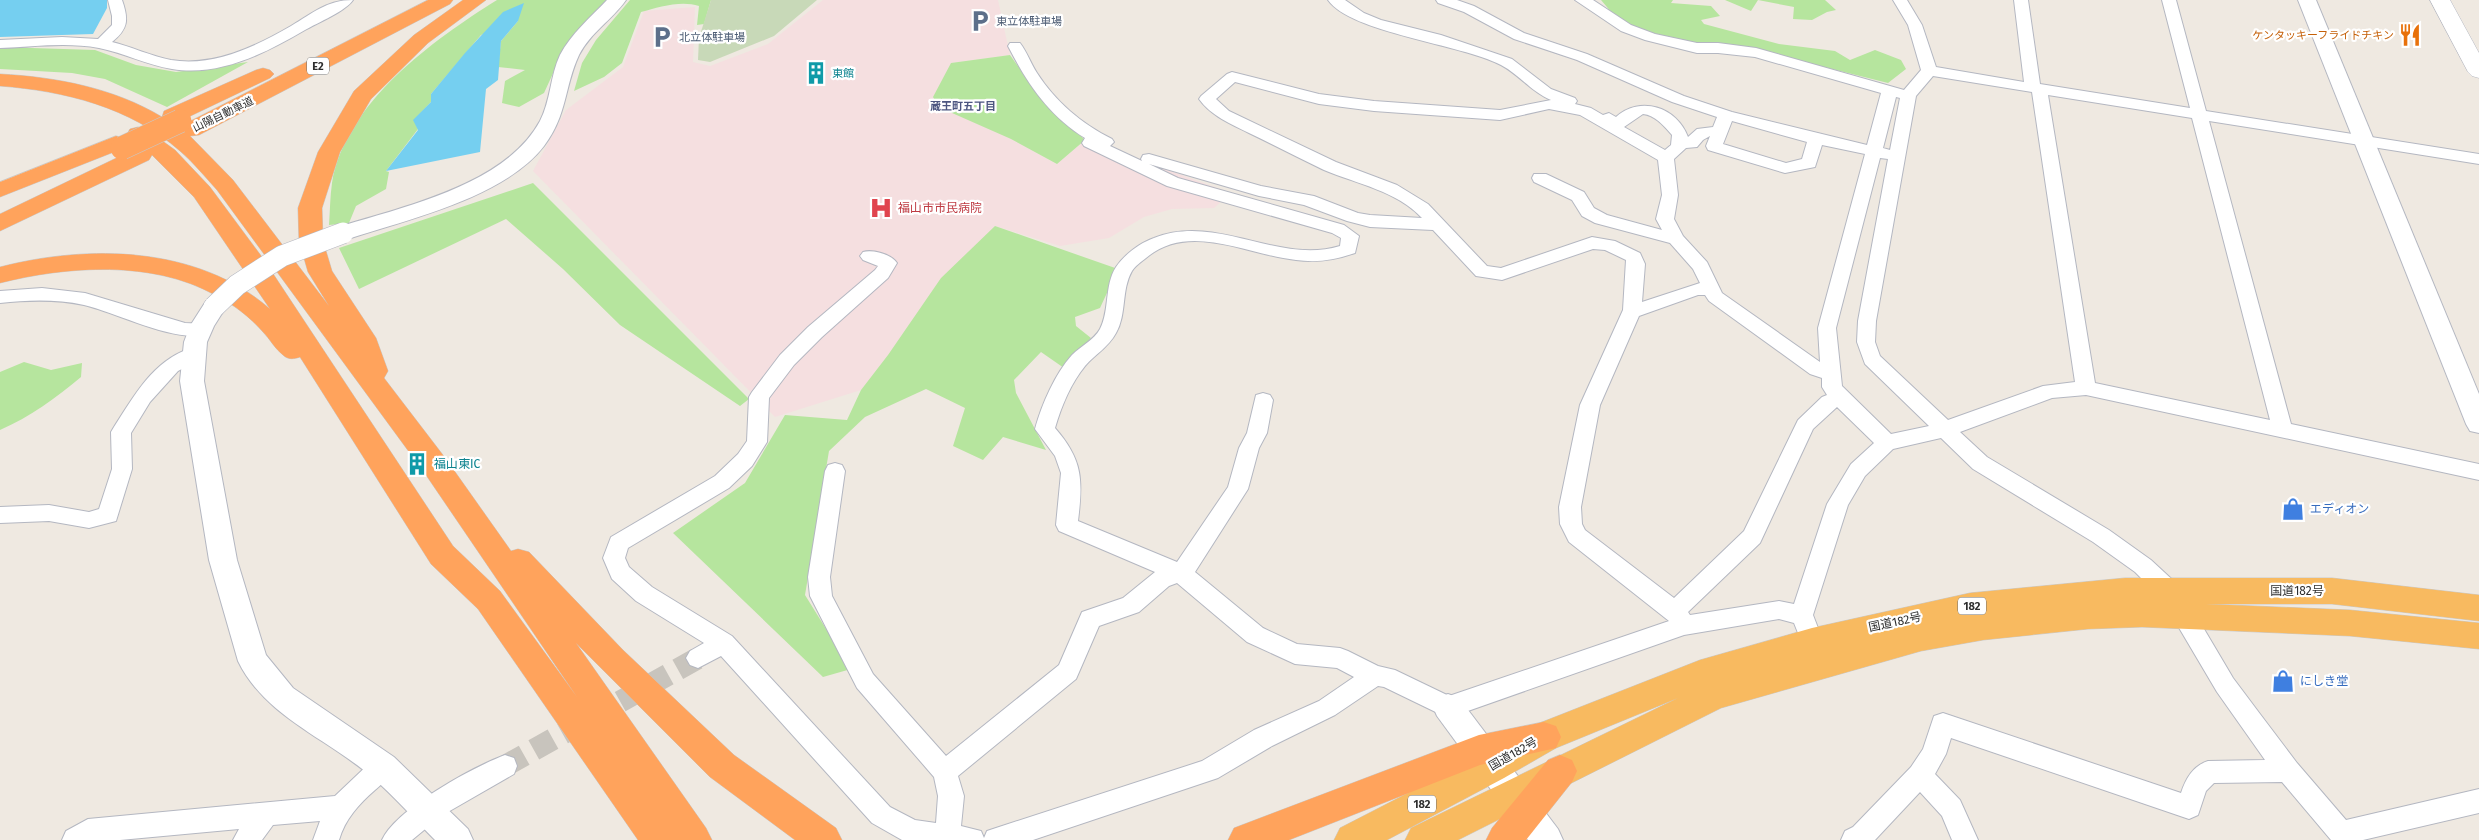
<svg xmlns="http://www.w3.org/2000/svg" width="2479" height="840" viewBox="0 0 2479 840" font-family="'Fira Sans','Noto Sans JP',sans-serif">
	<rect width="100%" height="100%" fill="#efe9e1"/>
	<polygon fill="#f5dfe0" points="823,0 998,0 1010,55 951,63 939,106 1011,139 1057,164 1085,140 1231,193 1214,208 1172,209 1144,217 1109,238 1060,246 995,226 861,390 775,417 533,171 566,110 623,67 644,11 695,7 693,62 710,66 768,44"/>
	<g fill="#b6e59e">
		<path d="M497 0H607L566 45 544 93 519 107 502 103 505 81 525 70 498 67 501 41 518 21 481 35 431 94V102L414 120 418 129 386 171 389 172 386 189 356 206 349 223 329 225C330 211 330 197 332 183 345 103 433 40 497 0Z"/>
		<path d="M630 0H711L704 24 697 25 699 6C681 0 659 7 641 12L622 63 604 77 574 91 582 63 596 40Z"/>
		<polygon points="1601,0 1673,0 1671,3 1711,6 1720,16 1701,20 1704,24 1779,44 1835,51 1850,60 1875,50 1901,60 1906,69 1888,83 1756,50 1695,44 1630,27 1612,13"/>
		<polygon points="1725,0 1825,0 1836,10 1827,12 1812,20 1793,19 1794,7 1758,0 1751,11"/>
		<polygon points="0,47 95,50 136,65 176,72 248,62 167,107 105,79 72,73 0,69"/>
		<polygon points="1010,55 1038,94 1085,140 1057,164 1011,139 943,109 938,106 933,97 951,63"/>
		<polygon points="533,183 749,399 740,406 620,325 563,269 506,219 359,289 339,248"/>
		<polygon points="995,226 1118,269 1100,308 1075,317 1076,326 1091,338 1064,368 1041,352 1014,380 1016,393 1046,450 1003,437 983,460 953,446 965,408 926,389 865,417 829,451 805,595 851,669 823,677 673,533 745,483 785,415 847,420 861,390 888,355 941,278"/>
		<path d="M24 362 51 370 82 363 81 377C56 398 30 417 0 430V372Z"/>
	</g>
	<polygon fill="#c8d9b8" points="711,0 817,0 774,36 710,62 698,60 699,38"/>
	<g fill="#75cff0">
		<polygon points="0,0 107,0 107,8 93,34 0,37"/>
		<polygon points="524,3 518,21 501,41 498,80 486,89 480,152 386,171 418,130 413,120 431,102 431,94 465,53 503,12"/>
	</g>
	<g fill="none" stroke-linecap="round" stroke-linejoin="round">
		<polyline stroke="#c8c4bd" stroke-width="22" stroke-dasharray="22 11" stroke-linecap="butt" points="505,766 698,658"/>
		<defs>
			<g id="minor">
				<path d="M108 0H122C129 20 128 29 112 42 132 47 151 56 171 60 213 67 255 47 291 26 313 13 327 0 353 0 346 11 317 23 305 30 266 53 219 77 172 69 147 65 124 53 99 48 66 42 33 47 0 48V40L62 37 98 39 112 25V16Z"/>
				<path d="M1328 0H1345L1364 13 1381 20 1441 35 1512 59 1551 89 1575 98 1577 101 1575 104 1591 108 1603 115 1609 113 1616 117C1640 95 1677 107 1688 137L1697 129 1713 127 1717 117 1672 102 1577 60 1514 39 1464 12 1438 3 1436 0H1457L1474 6 1524 33 1587 54 1684 96 1732 112 1867 145 1881 93 1755 57 1718 53H1697L1645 40 1621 31 1575 0H1593L1631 25 1655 34 1697 43H1718L1756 48 1904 90 1921 70 1908 25 1893 0H1907L1922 25 1936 67 2024 82 2014 0H2028L2040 84 2190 108 2162 0H2176L2206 111 2479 154V164L2209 121 2291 424 2479 464V480L2086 395 2052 398 1960 432 1987 457 2109 530 2151 560 2178 585 2233 678 2260 714 2297 763 2346 820 2479 789V813L2363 840H2331L2282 782 2214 783 2206 791 2198 815 2189 819 1951 738 1946 754 1935 774 1960 800 1978 840H1952L1942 816 1920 792 1875 840H1841L1845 831 1853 827 1911 767 1923 749 1934 716 1943 713 2181 793C2186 778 2193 766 2208 761L2265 760 2217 692 2162 599 2135 572 2093 542 1973 469 1941 438 1893 449 1865 476 1848 505 1813 615 1823 641 1820 648 1812 651 1804 648 1794 623 1779 619 1684 635 1448 718 1384 687 1378 686 1335 715 1272 746 1218 778 1033 840H902L872 823 721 656 698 668 690 665 686 658 690 651 704 643 636 601 612 579 603 558 611 537 715 476 738 454 747 441 749 397 752 392 780 355 808 327 875 270 878 266 863 260 860 256 863 252C872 249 891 254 897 263L888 278 822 337 794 365 769 398 767 442 752 466 729 488 628 548 625 558 629 567 652 587 732 636 890 807 915 820 936 823 938 796 934 777 857 688 810 596 808 577 825 471 828 465 835 463 842 465 845 471 830 577 832 596 873 674 946 756 1059 665 1082 612 1123 598 1155 572 1059 531 1056 525 1061 473 1055 456 1035 429C1042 404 1055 374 1072 355 1081 346 1094 340 1100 329 1110 310 1104 286 1116 267 1125 254 1140 243 1154 238 1217 213 1278 265 1340 246L1341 238 1332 233 1167 186 1084 146 1082 143 1085 138C1049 116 1027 83 1008 46L1010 43H1020C1027 52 1031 64 1037 73 1055 101 1082 124 1112 139L1114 142 1110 146 1142 161 1141 159 1143 155 1149 154 1261 186 1314 196 1358 213 1370 215 1422 218C1397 191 1357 184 1324 170 1299 158 1274 145 1249 133 1231 124 1211 116 1199 99L1201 96 1227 74 1232 72 1319 94 1374 101 1500 110 1551 100C1531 92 1520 75 1501 65 1461 44 1351 33 1328 0ZM1933 76 2032 92 2075 382 2043 386 1948 420 1880 356 1875 342 1876 321 1916 96ZM1235 82 1319 104 1374 111 1500 120 1549 109 1580 115 1658 160 1662 195 1656 219 1662 230 1607 215 1594 208 1584 192 1546 174H1534L1532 178 1534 182 1572 200 1582 216 1595 223 1670 243 1693 269 1700 283 1642 302 1645 264 1640 253 1615 241 1592 237 1501 268 1487 266 1428 204 1397 185 1336 162 1229 111 1216 99ZM2048 95 2192 118 2270 420 2095 383ZM1896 97 1900 98 1890 150 1883 148ZM1643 114C1655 115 1664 126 1672 135L1671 145 1665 150 1624 127ZM1732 121 1807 142 1802 159 1786 163 1723 144ZM1710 136 1706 146 1708 150 1785 173 1815 167 1822 145 1865 154 1818 328 1820 362 1722 293 1707 262 1683 236 1674 219 1678 195 1674 159 1686 148 1697 147 1703 140ZM1880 158 1888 159 1858 321 1857 342 1865 364 1929 426 1891 434 1842 386 1836 328ZM1149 164 1259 196 1304 205 1347 221 1370 227 1433 230 1476 276 1502 280 1593 249 1605 250 1626 260 1623 310 1580 405 1559 507 1560 524 1569 542 1669 621 1449 696 1395 670 1378 666 1348 651 1340 648 1297 644 1263 628 1195 572 1248 489 1259 448 1267 433 1273 400 1270 395 1263 393 1256 395 1247 433 1239 448 1228 487 1177 562 1078 521C1083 480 1083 460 1055 428 1061 407 1071 383 1085 366 1095 354 1108 348 1116 333 1127 314 1121 290 1132 271 1135 266 1141 262 1146 258 1189 221 1247 255 1296 260 1317 263 1335 260 1355 253L1359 236 1344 225 1178 178ZM1698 295H1705L1709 301 1810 374 1822 378V387L1827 395 1822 397 1798 420 1744 531 1674 598 1585 530 1582 524 1581 507 1600 405 1639 316ZM1837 407 1874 443 1851 464 1827 504 1794 604 1779 601 1690 615 1688 612 1760 543 1813 429ZM1177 583 1247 642 1295 664 1337 668 1354 677 1319 701 1254 730 1202 761 996 828 987 831 984 838 981 831 961 826 964 796 958 776 1076 679 1099 626 1139 612 1169 586Z"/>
				<path d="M42 288 85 293 185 323 206 324 208 329 206 334C174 343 118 313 84 305 56 299 28 300 0 303V291Z"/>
				<path d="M192 348 199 350 202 355 199 360 178 371 150 402 131 433 132 469 116 521 89 528 49 521 0 523V507L49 505 89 512 99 509 112 469 111 432 114 427C134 396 154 359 192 348Z"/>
				<path d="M505 755 514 758 517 766 514 774 441 816 412 840H382C396 809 473 767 505 755Z"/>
				<path d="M383 756 392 759 395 767C391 777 383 783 375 790 359 804 345 819 339 840H313L320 821 273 825 262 840H233L239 829 120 840H62L66 831 88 819 335 796 374 759Z"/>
			</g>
			<g id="tertiary">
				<path d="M607 0H626C612 20 590 33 579 55 564 87 568 114 544 146 505 197 409 219 351 238L343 240 335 238 332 233 335 228C401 207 505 186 540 121 551 100 550 76 560 55 571 34 591 17 607 0Z"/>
				<polygon points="2298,0 2316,0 2479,394 2479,433 2470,431 2466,424"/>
				<path d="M214 299 222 301 226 307 214 326 207 342 204 381 237 560 266 655 293 688 394 757 468 829 473 840H435C414 819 395 797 373 778 329 739 265 717 238 661L209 560 180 381 184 342 190 326 206 301Z"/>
				<polygon points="1448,694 1459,698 1558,829 1563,840 1528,840 1437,716 1433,707 1437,698"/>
			</g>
			<polygon id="secondary" points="2430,0 2450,0 2479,53 2479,78 2472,76 2468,72"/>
			<polygon id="trunk" points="2125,578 2332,578 2479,595 2479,621 2332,604 2206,604 2350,610 2479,623 2479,649 2350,636 2142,627 2088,629 1983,640 1921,651 1721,708 1458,840 1405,840 1411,828 1678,698 1556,748 1504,778 1387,840 1334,840 1340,828 1480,756 1532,726 1700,660 1812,628 1970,593"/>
			<g id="motorway">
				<path d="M428 0H453L450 4 199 135 190 136 233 180 329 306 308 272 299 241 298 208 318 152 354 91 414 35 463 0H486L428 43 371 99 340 152 322 208 323 241 332 271 376 338 388 371 384 378 446 459 511 551 518 549 529 552 623 650 734 755 836 828 842 840H795L710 777 576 643 706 828 712 840H638L478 609 431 564 300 357C294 359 288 360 283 355 275 349 270 339 263 332 250 317 233 304 215 295 153 260 67 266 0 283V267C89 244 198 246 270 309L194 197 152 155 149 160 0 231V214L133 150 144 149 127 134 130 129 138 127 146 129 175 150 210 187 262 257 453 546 500 591 577 697 426 475 217 190C205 177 194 163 180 151 130 107 65 91 0 86V74C56 77 114 88 162 117L164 111 256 70 263 68 270 70 274 74 270 78 180 121 170 122 180 129 183 125Z"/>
				<polygon points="116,136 124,138 127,143 124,148 0,197 0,182"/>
				<polygon points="1544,722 1556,726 1561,737 1556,748 1480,765 1289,840 1228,840 1234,828 1479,735"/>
				<polygon points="1560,755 1572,760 1577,771 1572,782 1526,840 1486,840 1492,828 1548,760"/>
			</g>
		</defs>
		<use href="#minor" stroke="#b4b7c1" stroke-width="2"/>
		<use href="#tertiary" stroke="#b4b7c1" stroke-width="2"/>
		<use href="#secondary" stroke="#b4b7c1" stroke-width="1"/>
		<use href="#trunk" stroke="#c9c9c9" stroke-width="1"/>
		<use href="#motorway" stroke="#c9c9c9" stroke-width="1"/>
		<use href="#minor" fill="#fff" fill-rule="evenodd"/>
		<use href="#tertiary" fill="#fff" fill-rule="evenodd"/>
		<use href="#secondary" fill="#fff" fill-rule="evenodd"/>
		<use href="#trunk" fill="#f8ba60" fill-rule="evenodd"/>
		<use href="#motorway" fill="#ffa35c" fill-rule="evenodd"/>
		<defs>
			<polyline id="tertiary-bridge" points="214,307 237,285 282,256 343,233"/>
			<polyline id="motorway-bridge" points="122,148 180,121"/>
		</defs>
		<use href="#tertiary-bridge" stroke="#b4b7c1" stroke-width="22" stroke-linecap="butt"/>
		<use href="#motorway-bridge" stroke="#c9c9c9" stroke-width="24" stroke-linecap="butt"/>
		<use href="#tertiary-bridge" stroke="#fff" stroke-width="21"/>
		<use href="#motorway-bridge" stroke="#ffa35c" stroke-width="23"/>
	</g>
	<defs>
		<symbol id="parking-bare" viewBox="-9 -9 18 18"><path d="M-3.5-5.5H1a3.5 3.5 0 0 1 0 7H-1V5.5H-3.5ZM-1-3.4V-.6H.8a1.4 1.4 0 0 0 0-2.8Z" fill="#5c6f8a" stroke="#fff" stroke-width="2.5" paint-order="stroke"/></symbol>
		<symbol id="restaurant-bare" viewBox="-9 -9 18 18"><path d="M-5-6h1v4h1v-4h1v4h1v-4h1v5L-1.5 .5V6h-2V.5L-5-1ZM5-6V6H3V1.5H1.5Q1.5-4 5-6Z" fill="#e8710a" stroke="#fff" stroke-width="2.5" paint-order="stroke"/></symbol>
		<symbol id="building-bare" viewBox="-9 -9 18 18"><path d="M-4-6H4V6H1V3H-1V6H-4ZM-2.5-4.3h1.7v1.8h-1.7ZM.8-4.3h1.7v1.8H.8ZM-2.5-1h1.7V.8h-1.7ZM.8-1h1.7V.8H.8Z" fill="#0f9aa8" stroke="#fff" stroke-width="2.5" paint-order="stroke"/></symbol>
		<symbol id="hospital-bare" viewBox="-9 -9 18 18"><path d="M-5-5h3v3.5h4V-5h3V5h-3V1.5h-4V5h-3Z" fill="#e0444e" stroke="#fff" stroke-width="2.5" paint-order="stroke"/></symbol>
		<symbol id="shop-bare" viewBox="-9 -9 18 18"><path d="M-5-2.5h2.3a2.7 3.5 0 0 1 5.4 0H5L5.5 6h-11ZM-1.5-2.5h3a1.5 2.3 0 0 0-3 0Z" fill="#3f7fe0" stroke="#fff" stroke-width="2.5" paint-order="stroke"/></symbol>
	</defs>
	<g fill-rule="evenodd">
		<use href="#parking-bare" x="964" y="5" width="32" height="32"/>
		<use href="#restaurant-bare" x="2394" y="19" width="32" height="32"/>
		<use href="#parking-bare" x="646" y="21" width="32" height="32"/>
		<use href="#building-bare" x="800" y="57" width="32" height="32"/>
		<use href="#hospital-bare" x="865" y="192" width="32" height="32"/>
		<use href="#building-bare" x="401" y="448" width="32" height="32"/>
		<use href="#shop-bare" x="2277" y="493" width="32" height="32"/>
		<use href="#shop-bare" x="2267" y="665" width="32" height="32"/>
	</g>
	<g text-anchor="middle" stroke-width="4.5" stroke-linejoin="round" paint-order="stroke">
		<g font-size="11" fill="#4e5e75" stroke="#fff" text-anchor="start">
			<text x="996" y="25">東立体駐車場</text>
			<text x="679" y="41">北立体駐車場</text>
		</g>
		<g font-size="11" fill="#c56008" stroke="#fff" text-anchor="end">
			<text x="2394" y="39">ケンタッキーフライドチキン</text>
		</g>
		<g fill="#fff" stroke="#6d6d6d" stroke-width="1">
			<rect x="307" y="57.5" width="22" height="17" rx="4"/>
			<rect x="1958" y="597.5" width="28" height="17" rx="4"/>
			<rect x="1408" y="795.5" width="28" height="17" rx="4"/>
		</g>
		<g font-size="11" font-weight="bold" fill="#2e2e2e">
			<text x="318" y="70">E2</text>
			<text x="1972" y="610">182</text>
			<text x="1422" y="808">182</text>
		</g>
		<g font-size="11" fill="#0d838f" stroke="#fff" text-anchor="start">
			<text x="832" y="77">東館</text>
		</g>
		<g font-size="11" font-weight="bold" fill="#4d5680" stroke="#fff">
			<text x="963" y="110">蔵王町五丁目</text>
		</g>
		<g font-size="11" fill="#2e2e2e" stroke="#fff">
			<text transform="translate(223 114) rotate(-26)" y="4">山陽自動車道</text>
		</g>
		<g font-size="12" fill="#be3a42" stroke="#fff" text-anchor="start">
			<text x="898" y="212">福山市市民病院</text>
		</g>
		<g font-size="12" fill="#0d838f" stroke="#fff" text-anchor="start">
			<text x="434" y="468">福山東IC</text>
		</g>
		<g font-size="12" fill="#366cbe" stroke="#fff" text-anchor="start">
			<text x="2310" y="513">エディオン</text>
			<text x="2300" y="685">にしき堂</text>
		</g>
		<g font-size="12" fill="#2e2e2e" stroke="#fff">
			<text x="2297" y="595">国道182号</text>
			<text transform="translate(1895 622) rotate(-12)" y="4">国道182号</text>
			<text transform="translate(1513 754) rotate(-30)" y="4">国道182号</text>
		</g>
	</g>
</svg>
